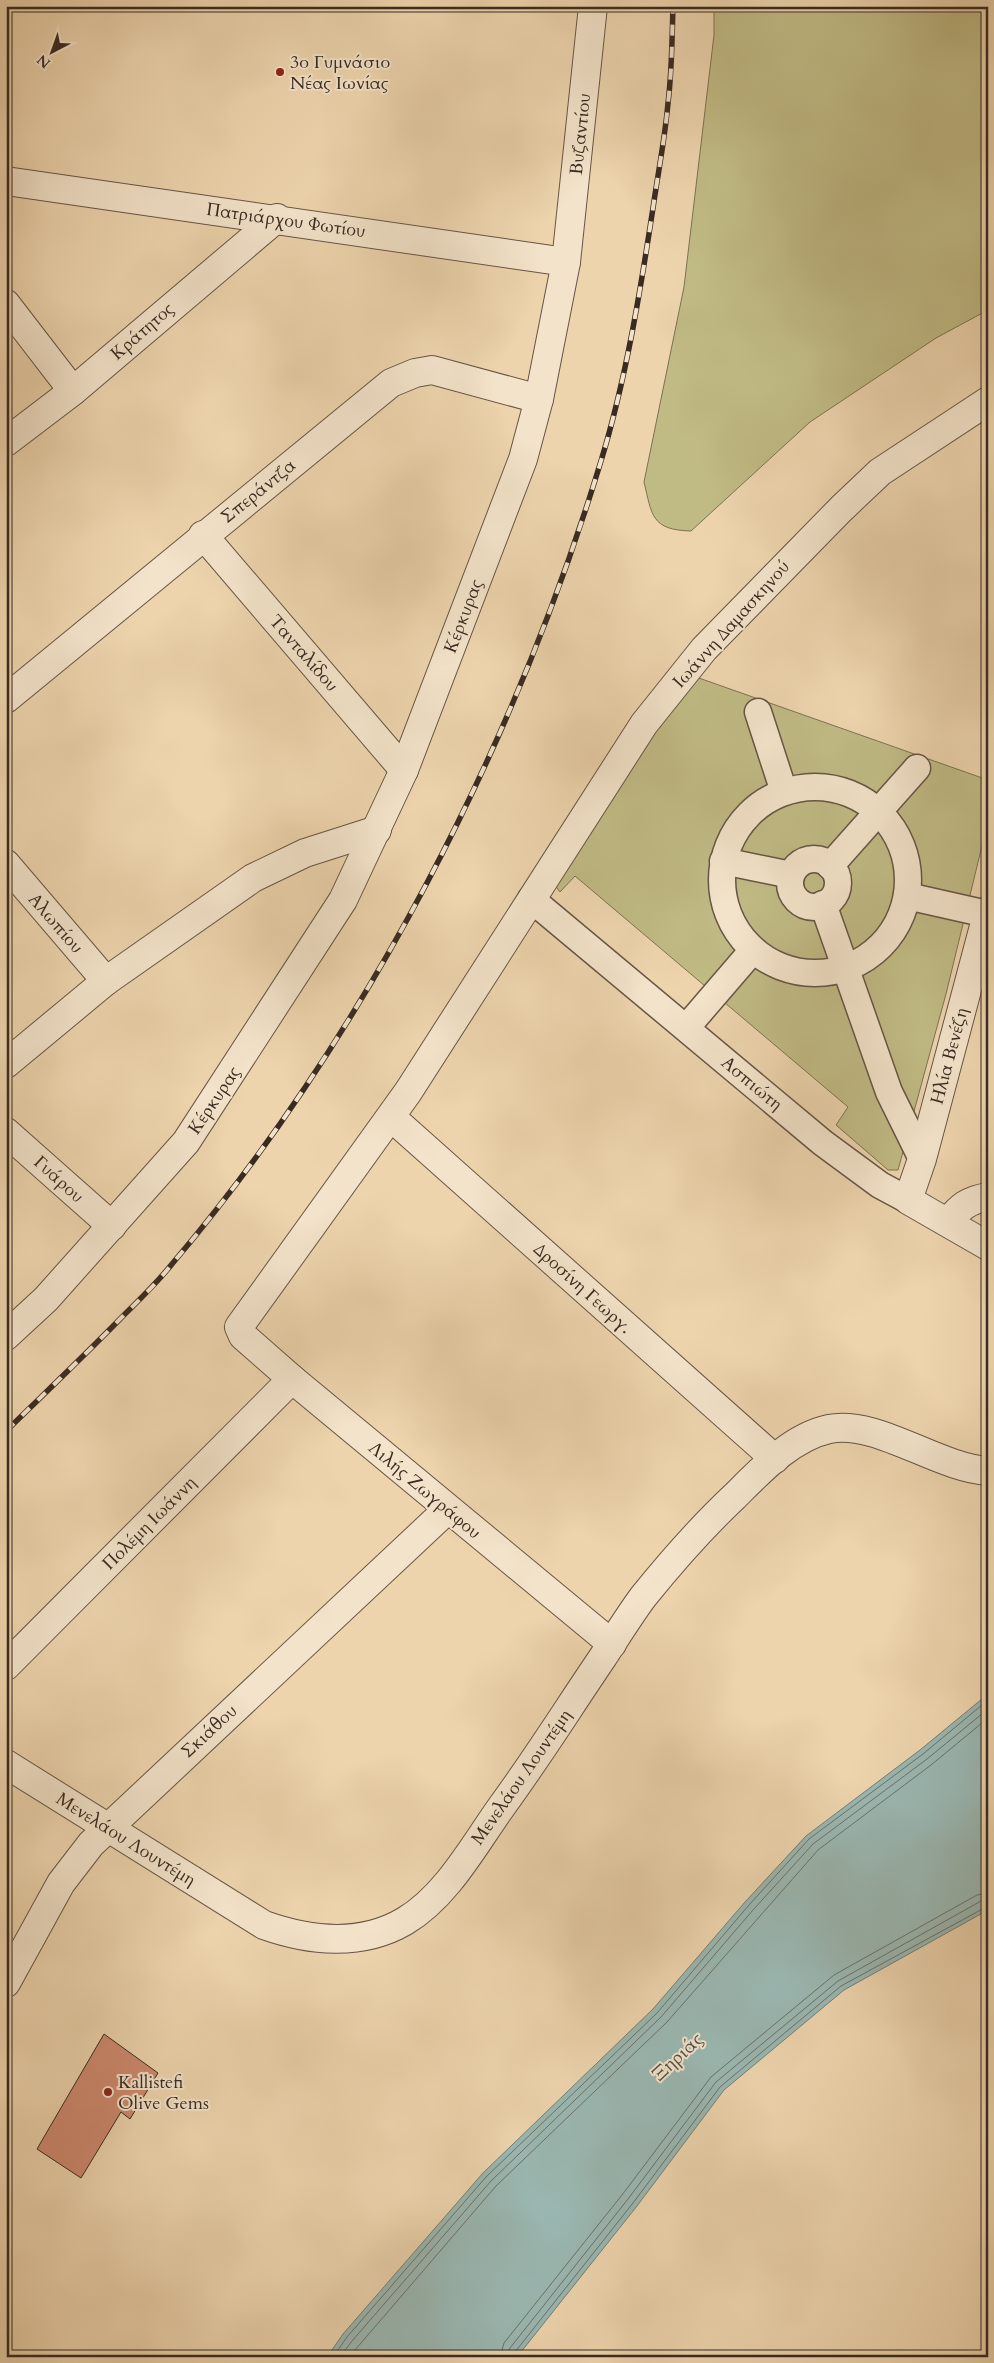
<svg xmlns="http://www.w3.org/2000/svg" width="994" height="2363" viewBox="0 0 994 2363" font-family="Cardo,serif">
	<rect width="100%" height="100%" fill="#edd4ad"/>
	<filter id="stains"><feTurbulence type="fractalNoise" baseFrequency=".004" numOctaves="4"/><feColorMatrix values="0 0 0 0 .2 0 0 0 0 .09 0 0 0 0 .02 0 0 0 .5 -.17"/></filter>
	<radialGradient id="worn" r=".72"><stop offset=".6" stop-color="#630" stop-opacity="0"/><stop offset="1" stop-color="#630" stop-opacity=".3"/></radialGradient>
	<g fill="#c0ba84" stroke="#7c7253">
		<path d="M714 6H988V310L936 338 810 422 691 531C651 530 652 515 644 482L684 287 714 35Z"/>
		<polygon points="696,677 988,780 988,821 946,994 898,1170 888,1170 836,1125 848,1107 575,876 560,892 554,884 670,710"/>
	</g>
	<polygon fill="#9ab7b1" stroke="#737f78" points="988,1694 988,1910 844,1990 724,2090 637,2206 517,2357 327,2357 343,2334 483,2173 653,2009 745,1902 806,1836 920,1750"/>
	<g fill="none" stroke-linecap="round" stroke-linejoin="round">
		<g stroke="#6a716a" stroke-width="1">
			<polyline points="333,2357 347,2337 486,2177 657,2013 749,1905 809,1839 923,1754 988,1700"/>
			<polyline points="340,2357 352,2341 491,2181 661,2017 753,1910 813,1844 927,1759 988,1709"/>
			<polyline points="349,2357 496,2186 667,2022 818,1850 931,1765 988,1718"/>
			<polyline points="500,2357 504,2343 622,2195 711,2077 834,1975 977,1895 988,1893"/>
			<polyline points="507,2357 510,2348 628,2199 716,2082 838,1981 981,1901 988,1900"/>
			<polyline points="514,2357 515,2352 633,2203 720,2087 841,1986 988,1906"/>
		</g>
	</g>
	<polygon fill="#ce8a70" stroke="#392b22" points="104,2034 158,2073 130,2119 121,2112 81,2178 37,2149"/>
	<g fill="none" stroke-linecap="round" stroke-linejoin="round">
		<defs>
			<g id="pedestrian">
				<polyline points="758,712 784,792"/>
				<circle cx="815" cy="880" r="93"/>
				<circle cx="814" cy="883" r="24"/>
				<polyline points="723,861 791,875"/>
				<polyline points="830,866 917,768"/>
				<polyline points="907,896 987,914"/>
				<polyline points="531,899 823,1143 880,1185 908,1200"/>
				<polyline points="823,904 889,1092 922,1159"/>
				<polyline points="686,1028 753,950"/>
			</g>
			<g id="minor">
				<polyline points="6,181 566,262"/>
				<polyline points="6,304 73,391"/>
				<polyline points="6,442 73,391 277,218"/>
				<polyline points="203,535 404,770"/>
				<polyline points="6,699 391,383 415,373 432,370 539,399"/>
				<polyline points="6,864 106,981"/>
				<polyline points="988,911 922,1159 908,1200 988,1246"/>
				<polyline points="6,1064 106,981 253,878 305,853 377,830"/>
				<polyline points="391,1117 775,1459"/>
				<polyline points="6,1132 112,1226"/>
				<path d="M948 1222C960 1207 968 1200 988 1197"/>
				<polyline points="6,1336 46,1299 186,1142 343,900 404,770 523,459 539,399 566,262 593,6"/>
				<polyline points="612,1644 292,1379 243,1336 239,1327 408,1092 644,724 704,649 841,509 880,472 988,401"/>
				<polyline points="6,1666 292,1379"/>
				<path d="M6 1764 264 1925C309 1941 361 1947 405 1921 447 1896 474 1845 502 1806 537 1758 569 1707 603 1657 616 1637 629 1616 643 1597 672 1561 702 1527 735 1496 761 1470 792 1437 829 1429 876 1419 938 1468 988 1471"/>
				<polyline points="6,1983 61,1883 91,1844 448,1509"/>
			</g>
		</defs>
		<use href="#pedestrian" stroke="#665545" stroke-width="29"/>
		<use href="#minor" stroke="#665545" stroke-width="30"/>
		<use href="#pedestrian" stroke="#f3e3ca" stroke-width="26"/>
		<use href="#minor" stroke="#f3e3ca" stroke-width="28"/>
		<defs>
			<path id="rail" d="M6 1431C45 1393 84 1356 122 1317 139 1300 157 1283 172 1264 365 1036 514 747 601 461 626 379 640 293 653 208 658 173 665 138 668 103 672 71 672 38 673 6"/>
		</defs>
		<use href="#rail" stroke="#392b22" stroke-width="5.5"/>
		<use href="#rail" stroke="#f3e3ca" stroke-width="4" stroke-dasharray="11" stroke-linecap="butt"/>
	</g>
	<g fill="#8f2418" stroke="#f3e3ca" stroke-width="2">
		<circle cx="280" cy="72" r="5"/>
		<circle cx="108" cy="2092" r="5"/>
	</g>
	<g text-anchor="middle" stroke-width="4" stroke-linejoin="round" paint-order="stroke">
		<g font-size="18" fill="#392b22" stroke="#f3e3ca" text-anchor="start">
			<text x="290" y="68">3ο Γυμνάσιο<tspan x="290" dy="21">Νέας Ιωνίας</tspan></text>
			<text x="118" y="2088">Kallistefi<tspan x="118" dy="21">Olive Gems</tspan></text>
		</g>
		<g font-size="18" fill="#392b22" stroke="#f3e3ca">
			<text transform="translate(580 134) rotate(-84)" y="6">Βυζαντίου</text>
			<text transform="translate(286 220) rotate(8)" y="6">Πατριάρχου Φωτίου</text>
			<text transform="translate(142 331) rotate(-41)" y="6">Κράτητος</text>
			<text transform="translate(258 491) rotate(-39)" y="6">Σπεράντζα</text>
			<text transform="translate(463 616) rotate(-69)" y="6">Κέρκυρας</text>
			<text transform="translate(731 624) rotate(-48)" y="6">Ιωάννη Δαμασκηνού</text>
			<text transform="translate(304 653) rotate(49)" y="6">Τανταλίδου</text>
			<text transform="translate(56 923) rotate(49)" y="6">Αλωπίου</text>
			<text transform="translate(949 1056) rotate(-75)" y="6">Ηλία Βενέζη</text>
			<text transform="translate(752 1083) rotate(40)" y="6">Ασπιώτη</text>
			<text transform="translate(214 1100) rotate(-56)" y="6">Κέρκυρας</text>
			<text transform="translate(59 1179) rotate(42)" y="6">Γυάρου</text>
			<text transform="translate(583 1288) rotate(42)" y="6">Δροσίνη Γεωργ.</text>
			<text transform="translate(425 1490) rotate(40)" y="6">Λιλής Ζωγράφου</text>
			<text transform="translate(149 1523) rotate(-45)" y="6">Πολέμη Ιωάννη</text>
			<text transform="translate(209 1731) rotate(-43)" y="6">Σκιάθου</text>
			<text transform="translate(521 1777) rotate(-55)" y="6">Μενελάου Λουντέμη</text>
			<text transform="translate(126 1839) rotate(32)" y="6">Μενελάου Λουντέμη</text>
		</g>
		<g font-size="19" font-style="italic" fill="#514e46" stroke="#f3e3ca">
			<text transform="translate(677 2056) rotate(-43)" y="7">Ξηριάς</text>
		</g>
	</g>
	<rect width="994" height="2363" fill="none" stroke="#edd4ad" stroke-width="25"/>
	<rect x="8" y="8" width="979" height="2348" fill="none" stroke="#392b22" stroke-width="2.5"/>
	<rect x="12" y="12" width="969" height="2338" fill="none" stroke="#392b22"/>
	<g transform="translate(52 52) rotate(221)" stroke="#f3e3ca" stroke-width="4" paint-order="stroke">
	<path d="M0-4L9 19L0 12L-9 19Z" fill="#392b22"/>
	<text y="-8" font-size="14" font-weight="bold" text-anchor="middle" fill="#392b22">N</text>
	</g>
	<rect width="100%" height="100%" filter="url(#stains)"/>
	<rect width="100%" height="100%" fill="url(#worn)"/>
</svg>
